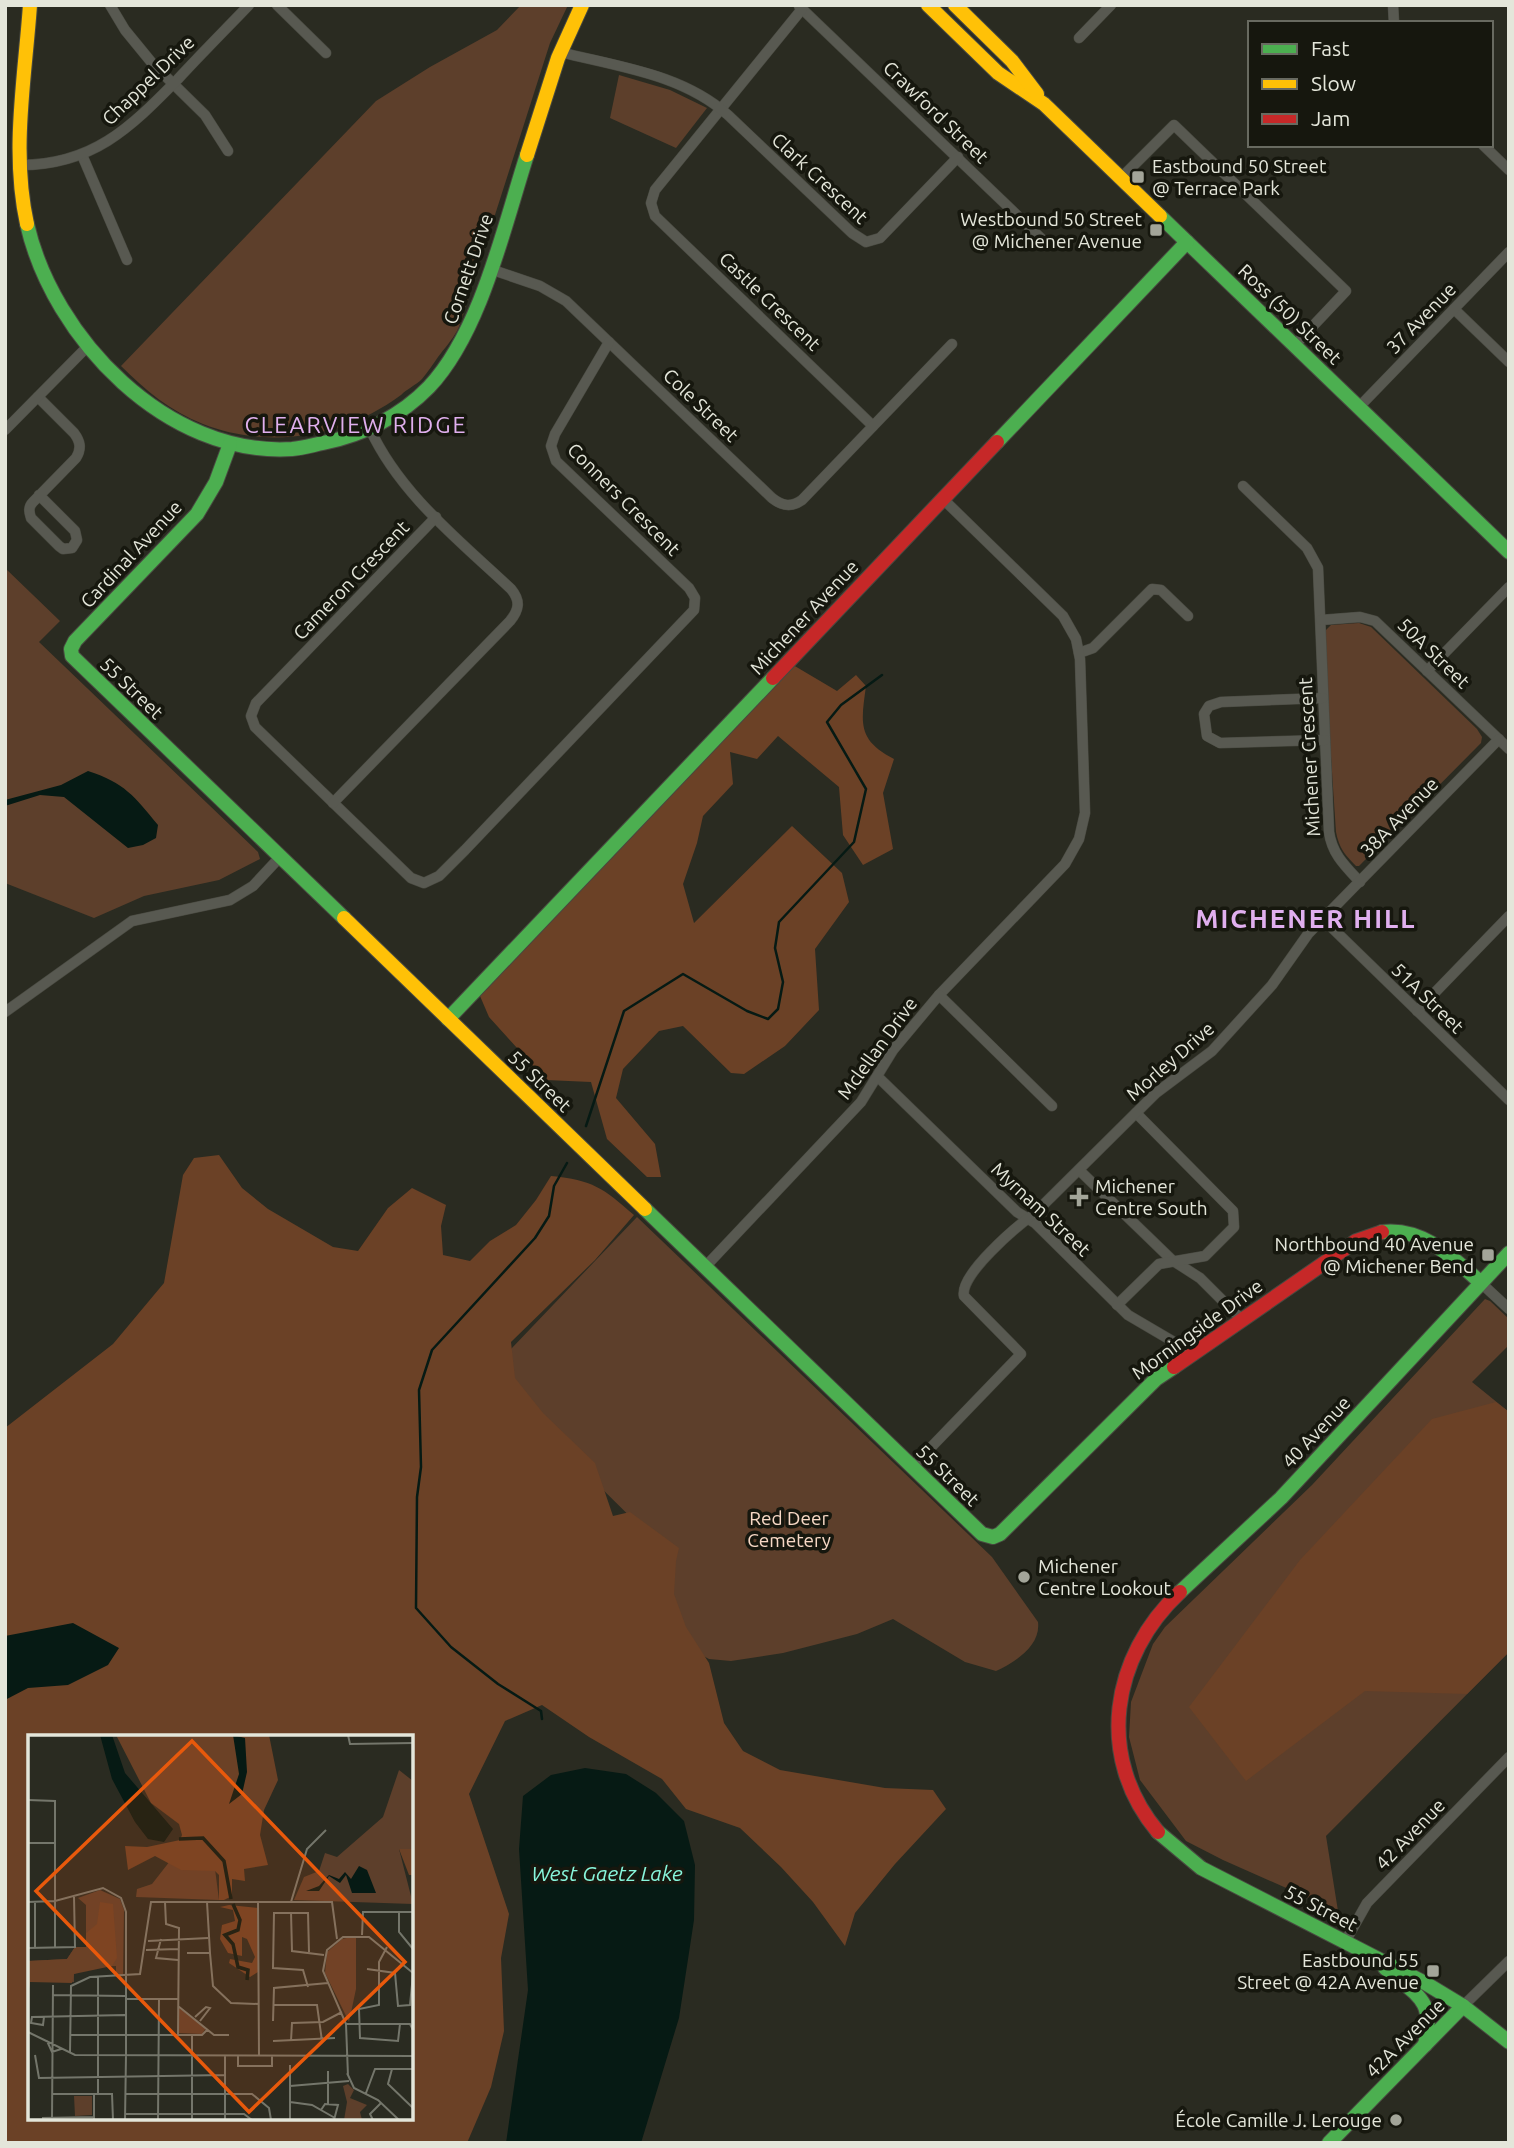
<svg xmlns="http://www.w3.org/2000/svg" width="1514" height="2148" viewBox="0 0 1514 2148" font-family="Ubuntu,sans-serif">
	<rect width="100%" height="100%" fill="#2a2b21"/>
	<g fill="#5d3f2b">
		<path d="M521 5H568L550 43 469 296C464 308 463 320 457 331 452 340 444 349 438 357 433 364 428 372 422 379 416 385 407 389 401 395 344 437 270 450 203 424 170 411 145 390 121 366L376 101 430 67 497 30Z"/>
		<polygon points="619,75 670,90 707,108 676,148 610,118"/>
		<polygon points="5,568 60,621 39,642 258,852 260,859 219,880 144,896 94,918 5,883"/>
		<path d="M1359 623 1371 627 1477 729 1482 737 1481 743 1359 866H1356C1345 855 1339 848 1336 832L1323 637 1324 632 1331 625Z"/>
		<path d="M637 1217 992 1557 1038 1622C1041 1646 1015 1662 996 1671L965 1662 893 1619 857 1634 783 1653 731 1661 709 1659 694 1651 675 1611 670 1556 587 1474 506 1371 511 1349Z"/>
		<polygon points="1485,1299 1490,1301 1509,1319 1509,1345 1472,1382 1509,1412 1509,1652 1326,1836 1338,1911 1223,1860 1186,1841 1140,1780 1129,1737 1131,1702 1153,1644 1165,1627 1312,1485"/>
	</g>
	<g fill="#6b4126" fill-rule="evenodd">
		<path d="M788 662 837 691 856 675 866 686C861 723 857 740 894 759L883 793 893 849 863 865 843 835 839 787 778 736 757 759 730 752 733 784 703 816 697 843 683 884 694 923 792 826 842 873 849 902 815 949 819 1010 785 1046 744 1074 731 1073 683 1026 659 1031 623 1069 616 1098 655 1144 661 1177H647L607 1139 591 1082 546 1080 489 1017 477 989Z"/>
		<path d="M219 1155 242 1188 268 1209 333 1247 358 1251 388 1208 412 1188 446 1205 441 1226 443 1255 470 1261 490 1241 516 1225 536 1200 551 1176C593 1180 603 1188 634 1215L595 1260 511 1342 515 1378 543 1413 595 1463 613 1516 630 1512 679 1548 676 1561 674 1594 686 1627 709 1663 724 1723 743 1751 780 1770 885 1788 933 1790 946 1809 895 1864 855 1913 845 1946 813 1902 781 1867 740 1828 686 1809 662 1779 589 1737 542 1705 505 1721 469 1794 509 1914 501 1958 504 2031 491 2087 467 2143H5V1428L113 1344 164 1283 183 1175 194 1158ZM30 1737H411V2118H30Z"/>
		<polygon points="1496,1402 1509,1412 1509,1652 1467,1694 1365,1691 1246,1781 1189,1707 1300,1560 1432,1419"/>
	</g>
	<g fill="#061a14">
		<path d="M88 771C125 783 134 796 158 825L156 838 143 845 128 848 64 797 40 795 5 806V800L61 785Z"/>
		<polygon points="73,1623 119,1648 108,1665 68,1685 28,1688 5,1700 5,1636"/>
		<polygon points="585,1768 626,1774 656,1793 684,1821 695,1865 694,1920 679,2018 641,2143 506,2143 528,1990 519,1849 523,1796 551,1775"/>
	</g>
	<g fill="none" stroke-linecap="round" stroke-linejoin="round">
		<g stroke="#061a14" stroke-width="2.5">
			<polyline points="586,1126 624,1011 683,974 747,1011 768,1019 778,1009 783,982 775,948 779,922 854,842 866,789 827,722 841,705 882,675"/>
			<polyline points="542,1719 541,1711 498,1684 451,1647 416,1608 417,1497 421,1467 419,1390 432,1350 535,1238 549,1216 554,1186 567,1163"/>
		</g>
		<defs>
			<g id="street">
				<polyline points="110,5 125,30 152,63 205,115 228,151"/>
				<polyline points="277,5 326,53"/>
				<polyline points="1393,5 1394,23"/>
				<polyline points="799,6 1047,244"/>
				<polyline points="802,9 655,190 651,203 655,216 873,426"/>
				<polyline points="1079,38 1111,5"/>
				<path d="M560 52C619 67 682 74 728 115L852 233 866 242 880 238 958 157"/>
				<polyline points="1483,145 1509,170"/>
				<polyline points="82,155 127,260"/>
				<path d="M18 165C92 166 130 128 178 79 201 54 225 30 249 5"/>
				<polyline points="1121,178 1174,125 1346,291 1295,345"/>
				<path d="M490 269 540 286 566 301 772 498C782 506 791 508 802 500L952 344"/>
				<polyline points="1454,309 1509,362"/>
				<path d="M38 397 74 433C80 441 82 448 76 458L33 502C28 507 29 512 31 518L59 546 63 549 72 548 77 540 75 531 39 495"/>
				<polyline points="1359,407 1509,252"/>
				<polyline points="5,430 88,346"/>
				<path d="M1243 486 1307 548 1318 568 1329 832C1332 854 1345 866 1360 882"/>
				<polyline points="436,517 256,703 251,716 255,727 411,878 424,883 439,876 465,850 694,610 695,598 689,588 556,461 551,446 555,434 609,342"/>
				<polyline points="1321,620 1360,617 1375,621 1509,749"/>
				<polyline points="1079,653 1093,648 1152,589 1161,590 1188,616"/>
				<polyline points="1427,671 1509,587"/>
				<polyline points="1323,698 1221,702 1209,706 1204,714 1207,736 1220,743 1325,740"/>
				<path d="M333 803 510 621C519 610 521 601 511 589 459 540 400 494 370 429"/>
				<polyline points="1324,920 1509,1100"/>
				<polyline points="939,995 1065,864 1079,839 1085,813 1080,659 1076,639 1063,616 943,499"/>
				<polyline points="1417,1011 1509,916"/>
				<polyline points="5,1012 132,921 230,900 253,886 280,857"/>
				<polyline points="878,1077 1017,1212 1035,1223 1128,1315 1191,1352"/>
				<polyline points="1079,1170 1172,1260 1200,1278 1241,1319"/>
				<polyline points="705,1267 861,1102 893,1050 939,995 1052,1106"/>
				<polyline points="1480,1282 1509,1309"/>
				<polyline points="1117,1305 1159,1264 1205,1256 1234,1227 1233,1211 1136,1113"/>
				<path d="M912 1467 1021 1354 964 1296C959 1275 1017 1226 1034 1214L1156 1093 1212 1051 1272 985 1308 934 1499 739"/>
				<polyline points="1345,1942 1367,1903 1509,1757"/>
				<polyline points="1463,2006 1509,1961"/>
			</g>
			<g id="fast">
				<polyline points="1160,216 1509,552"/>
				<path d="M27 224C53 338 167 457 292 449 303 448 313 445 323 443 363 435 401 416 429 387 481 332 504 226 527 155"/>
				<polyline points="997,442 1187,242"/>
				<polyline points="230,444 216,482 197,514 75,641 71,649 72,656 344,918"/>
				<polyline points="448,1019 773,678"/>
				<polyline points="645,1209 982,1534 993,1537 1000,1534 1156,1379 1174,1367"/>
				<path d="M1382 1232C1423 1227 1452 1257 1480 1282"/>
				<polyline points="1180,1592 1281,1498 1509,1253"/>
				<polyline points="1158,1832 1201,1868 1425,1983 1463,2006 1509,2042"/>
				<path d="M1385 1968C1417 1996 1435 1998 1425 2045"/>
				<polyline points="1329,2143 1463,2006"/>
			</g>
			<g id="slow">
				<polyline points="928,5 998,73 1044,104 1160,216"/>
				<polyline points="955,5 1012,61 1037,94"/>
				<polyline points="527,155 558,58 582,5"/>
				<path d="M27 224C11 152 25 77 30 5"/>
				<polyline points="344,918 645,1209"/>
			</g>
			<g id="jam">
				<polyline points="773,678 997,442"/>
				<polyline points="1174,1367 1356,1241 1382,1232"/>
				<path d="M1158 1832C1095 1757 1111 1656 1180 1592"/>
			</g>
		</defs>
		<use href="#street" stroke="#484940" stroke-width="11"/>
		<use href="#fast" stroke="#484940" stroke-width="16"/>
		<use href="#slow" stroke="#484940" stroke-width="16"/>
		<use href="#jam" stroke="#484940" stroke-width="16"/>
		<use href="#street" stroke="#585951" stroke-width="10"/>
		<use href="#fast" stroke="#4caf50" stroke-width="14"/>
		<use href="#slow" stroke="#ffc107" stroke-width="14"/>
		<use href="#jam" stroke="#c62828" stroke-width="14"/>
	</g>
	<g fill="#a3a599" stroke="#16170e" stroke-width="2.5">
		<rect x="1131" y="170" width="14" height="14" rx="3.5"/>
		<rect x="1149" y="223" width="14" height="14" rx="3.5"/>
		<path d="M1075.5 1186.5h7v7h7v7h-7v7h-7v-7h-7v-7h7z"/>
		<rect x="1481" y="1248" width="14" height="14" rx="3.5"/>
		<circle cx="1024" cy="1577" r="7"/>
		<rect x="1426" y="1964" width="14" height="14" rx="3.5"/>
		<circle cx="1396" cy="2120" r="7"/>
	</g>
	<g text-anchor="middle" stroke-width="7" stroke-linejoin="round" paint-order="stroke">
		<g font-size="19" fill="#e4e6da" stroke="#16170e">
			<text transform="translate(148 80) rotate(-44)" y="7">Chappel Drive</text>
			<text transform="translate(936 112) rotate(44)" y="7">Crawford Street</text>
			<text transform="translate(820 178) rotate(43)" y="7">Clark Crescent</text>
			<text transform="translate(468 269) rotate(-71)" y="7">Cornett Drive</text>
			<text transform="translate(770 301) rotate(44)" y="7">Castle Crescent</text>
			<text transform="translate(1290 314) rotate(44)" y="7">Ross (50) Street</text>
			<text transform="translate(1421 318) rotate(-46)" y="7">37 Avenue</text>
			<text transform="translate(701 405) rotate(44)" y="7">Cole Street</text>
			<text transform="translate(624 499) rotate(45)" y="7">Conners Crescent</text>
			<text transform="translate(131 554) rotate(-47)" y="7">Cardinal Avenue</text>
			<text transform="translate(351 580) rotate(-46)" y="7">Cameron Crescent</text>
			<text transform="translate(804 617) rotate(-47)" y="7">Michener Avenue</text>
			<text transform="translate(1434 653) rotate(44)" y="7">50A Street</text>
			<text transform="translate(132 688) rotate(44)" y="7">55 Street</text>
			<text transform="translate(1309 757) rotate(-93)" y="7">Michener Crescent</text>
			<text transform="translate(1399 817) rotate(-46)" y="7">38A Avenue</text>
			<text transform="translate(1428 998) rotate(44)" y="7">51A Street</text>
			<text transform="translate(877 1048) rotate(-54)" y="7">Mclellan Drive</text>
			<text transform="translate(1170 1061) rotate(-41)" y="7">Morley Drive</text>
			<text transform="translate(540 1081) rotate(44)" y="7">55 Street</text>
			<text transform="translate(1041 1209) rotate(43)" y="7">Myrnam Street</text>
			<text transform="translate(1197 1329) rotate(-36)" y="7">Morningside Drive</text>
			<text transform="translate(1316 1432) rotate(-47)" y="7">40 Avenue</text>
			<text transform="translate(948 1475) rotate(44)" y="7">55 Street</text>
			<text transform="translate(1410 1834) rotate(-46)" y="7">42 Avenue</text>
			<text transform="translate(1321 1908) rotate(27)" y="7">55 Street</text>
			<text transform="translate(1405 2038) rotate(-45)" y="7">42A Avenue</text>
		</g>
		<g font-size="19" fill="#e4e6da" stroke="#16170e" text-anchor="end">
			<text x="1152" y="173" text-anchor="start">Eastbound 50 Street<tspan x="1152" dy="22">@ Terrace Park</tspan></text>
			<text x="1142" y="226">Westbound 50 Street<tspan x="1142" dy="22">@ Michener Avenue</tspan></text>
			<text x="1095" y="1193" text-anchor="start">Michener<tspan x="1095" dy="22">Centre South</tspan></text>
			<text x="1474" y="1251">Northbound 40 Avenue<tspan x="1474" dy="22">@ Michener Bend</tspan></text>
			<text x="1038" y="1573" text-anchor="start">Michener<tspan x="1038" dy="22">Centre Lookout</tspan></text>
			<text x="1419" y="1967">Eastbound 55<tspan x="1419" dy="22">Street @ 42A Avenue</tspan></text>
			<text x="1382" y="2127">École Camille J. Lerouge</text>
		</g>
		<g font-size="19" fill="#f7d8c5" stroke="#16170e">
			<text x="789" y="1525">Red Deer<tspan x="789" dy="22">Cemetery</tspan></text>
		</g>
		<g font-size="21" font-style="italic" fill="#88f6dc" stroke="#16170e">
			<text x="607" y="1881">West Gaetz Lake</text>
		</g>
		<g font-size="23" letter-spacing="2" fill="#e0afee" stroke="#16170e">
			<text x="356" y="433">CLEARVIEW RIDGE</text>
		</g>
		<g font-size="26" font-weight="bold" letter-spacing="2" fill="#e0afee" stroke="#16170e">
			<text x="1306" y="928">MICHENER HILL</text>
		</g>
	</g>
	<g transform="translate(28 1735)">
		<rect width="385" height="385" fill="#2a2b21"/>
		<path d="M371 35 385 46V114H371L385 169 266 165 276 142 291 136 297 118 309 122 355 82ZM142 126 154 133 187 134 191 165 108 162 109 154 124 149ZM72 155 92 164 96 175 95 241H88V231L64 232 46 239V247H2L0 260V226L39 224 47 212H58V170L50 163ZM328 201V254L321 287 297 238 299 217 314 204ZM151 273 178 293 174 299 151 298ZM320 349 326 355 322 363 339 370 332 377 334 385H316L319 367 315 351ZM46 361H64V380L47 381Z" fill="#5d3f2b"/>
		<path d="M88 0H241L250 45 236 75 232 100 240 130 216 134 217 146 204 144V161L196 165H191V140L187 136 153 135 127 121 100 135 97 111 119 112 152 105 154 100 151 89 123 68ZM371 114H385V140H381ZM72 167 85 169 89 223 84 231 46 239 44 248 2 247 0 260V226L39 224 47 212H58V198L69 189ZM201 170 230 173V237L222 242 201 228 202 224 224 228 227 222 219 204 214 202V221L200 218 192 204 194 190 207 186 205 175 192 172Z" fill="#6b4126"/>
		<path d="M72 0H84L97 38 145 94 136 107 120 104 107 87 84 44ZM205 0 217 3 219 37 214 59 201 69 211 39ZM331 131 339 135 348 158H324L318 140 312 148 301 141 291 156H278L291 151 301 140 311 144 317 137 323 144Z" fill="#061a14"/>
		<path fill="none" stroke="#061a14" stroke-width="3.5" d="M151 104 175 103 196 126 203 164M205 169 212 185 210 195 197 200 205 209 210 232 220 235 219 245"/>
		<path fill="none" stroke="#74766b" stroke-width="2" d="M320 0 322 9 385 8M0 65 27 66V213M0 108H27M0 167 27 166 75 153 93 163 98 177V320M7 167V213M137 167 138 189 151 193 150 300M230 167 231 320M263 167 279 114 298 95M263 177 264 216 296 220M371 177V197L385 214M334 200 335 177H385M133 204 128 223 150 225M120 206 180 203M359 212 351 227V270L331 274 332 303 370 306 372 289M0 213 47 212 46 161M118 215 150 214M159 218H182L179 167M182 218 185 251 203 268 231 269M339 234 367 238 370 271 382 270 385 239M70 242V359M280 252 275 235 245 233 246 178H280L281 217M25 260 97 261M97 264H150M245 270H289L294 306M150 271 186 300H201M16 282 15 290 3 288 4 282 97 280M167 282 178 272 182 273 172 286M245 286 246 253 300 248M318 289H382L385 295M0 297 47 320 385 321M43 300H174L180 294M19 306 24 317 33 314M245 306 307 303M263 306 264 288 295 287 314 277M42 318 43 251 62 242 112 239 123 167H304L309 204M7 320 11 343 197 340M210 321V331H244V320M364 334 360 349 385 373M319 338 326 353 350 365 371 385M320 341 318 289 295 236 299 215 315 202H341L385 238M262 351 321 346M338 358 347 334H385M24 359H84L85 385M98 359H224L241 373 243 385M262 367 284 370 307 383M300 369V336M293 375 297 369 310 370 306 385M97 379H216L224 385M14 383 66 382M66 384V359M24 385 25 250M97 385 98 320M130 385 131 264M164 385V300M197 385V321M262 385V330M345 385 342 379 353 368"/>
		<path fill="#e8590c" fill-opacity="0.15" stroke="#e8590c" stroke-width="3.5" d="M164 6 377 227 221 377 8 156Z"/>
		<rect width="385" height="385" fill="none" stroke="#e4e6da" stroke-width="3.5"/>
	</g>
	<rect width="1514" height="2148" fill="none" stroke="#e4e6da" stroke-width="14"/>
	<rect x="1248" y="21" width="245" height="126" fill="#16170e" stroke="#686a60" stroke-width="2"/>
	<rect x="1262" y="44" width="35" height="10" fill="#4caf50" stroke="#686a60" stroke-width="2"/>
	<text x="1311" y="56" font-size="21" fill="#e4e6da">Fast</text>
	<rect x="1262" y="79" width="35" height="10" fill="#ffc107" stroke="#686a60" stroke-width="2"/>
	<text x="1311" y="91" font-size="21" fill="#e4e6da">Slow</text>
	<rect x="1262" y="114" width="35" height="10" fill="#c62828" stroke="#686a60" stroke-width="2"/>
	<text x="1311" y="126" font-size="21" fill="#e4e6da">Jam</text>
</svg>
